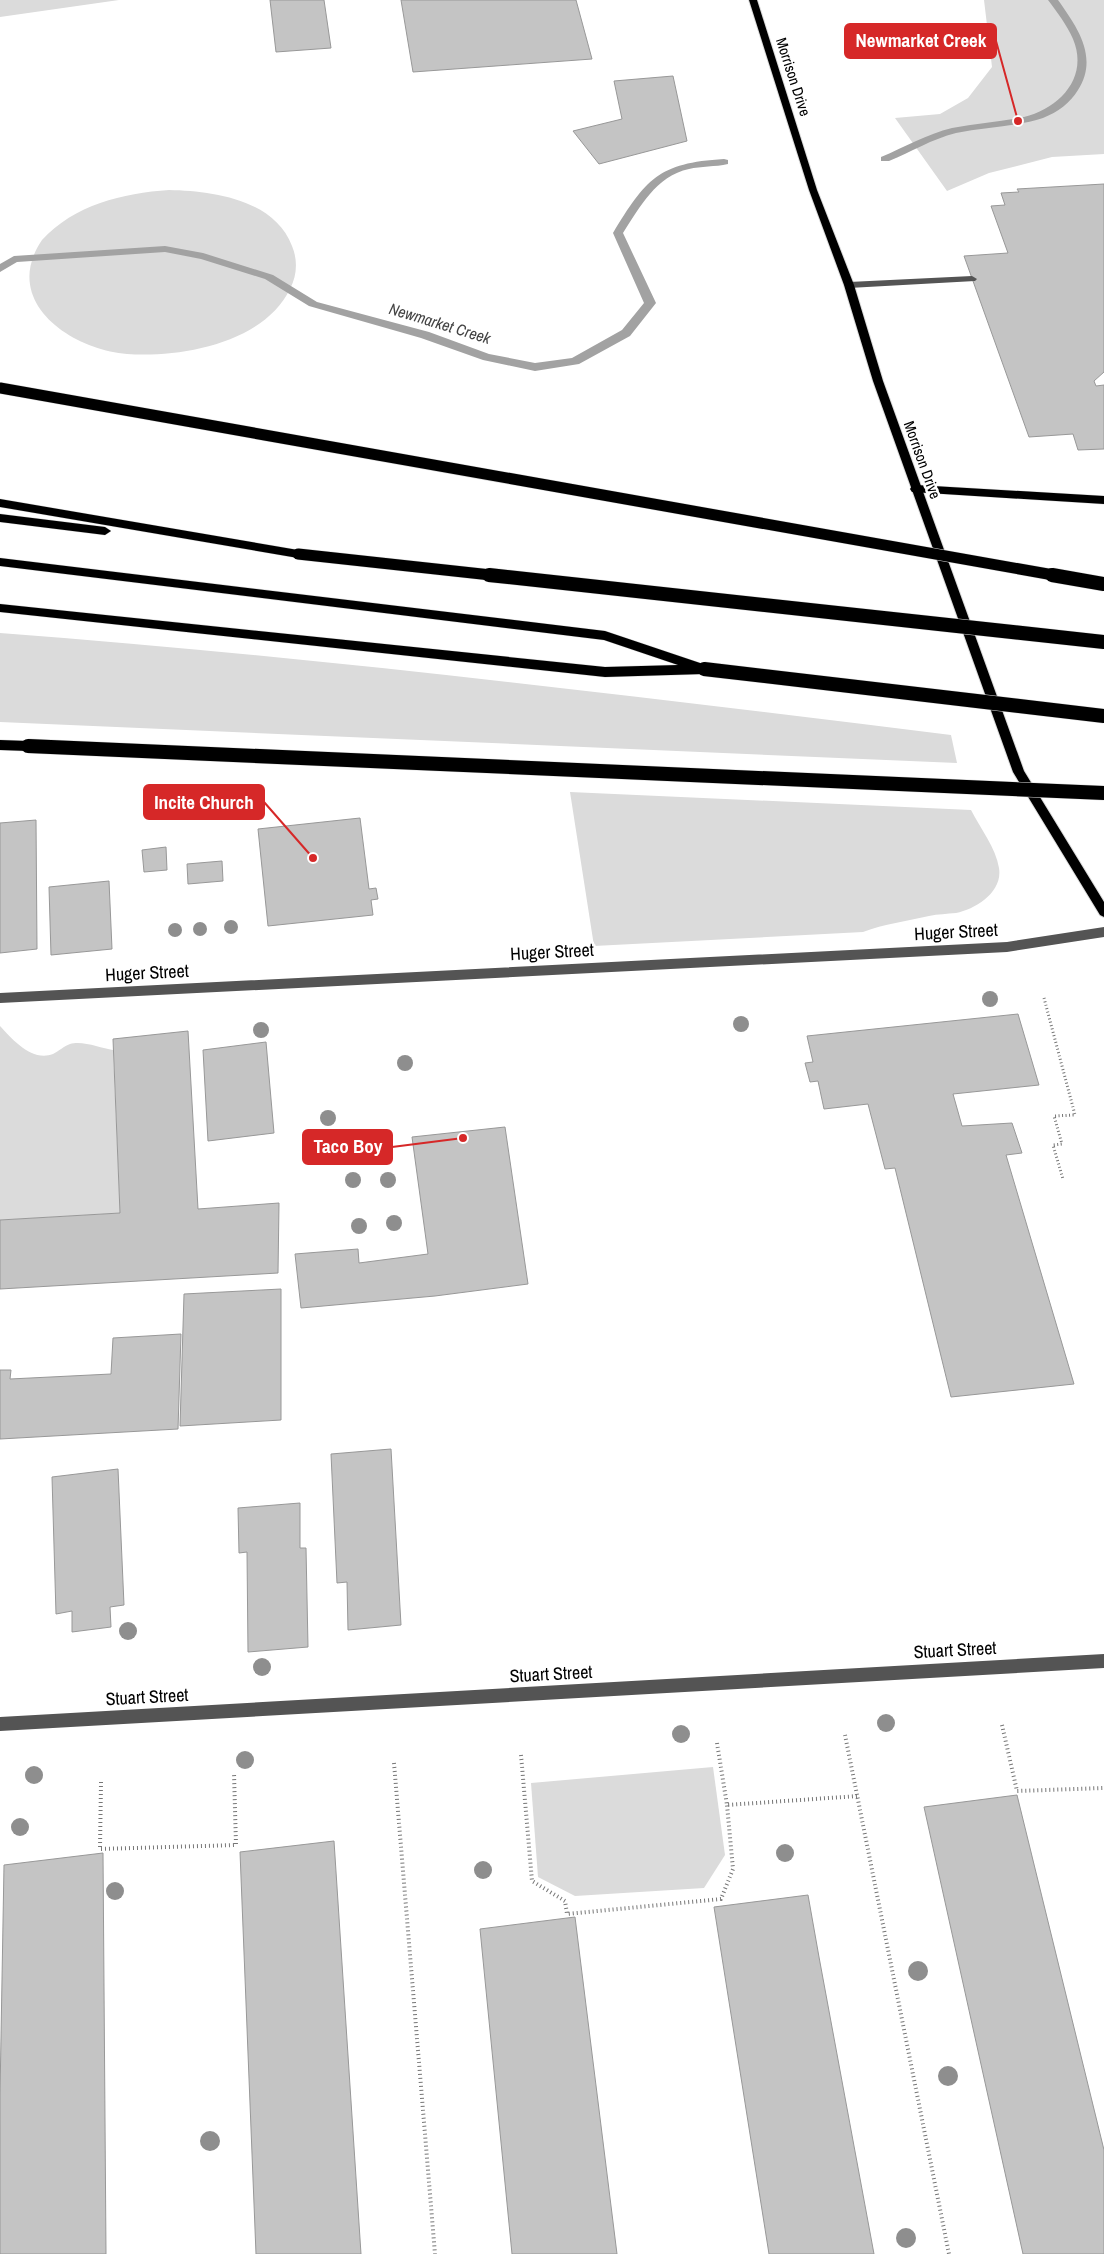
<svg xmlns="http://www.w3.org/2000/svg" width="1104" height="2254" viewBox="0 0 1104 2254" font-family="'Archivo Narrow',sans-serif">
	<rect width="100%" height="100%" fill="#fff"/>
	<g fill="#dbdbdb">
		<polygon points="0,0 119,0 0,17"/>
		<polygon points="984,0 1104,0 1104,154 1052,157 989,173 947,191 895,118 940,114 968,98 992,67"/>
		<path d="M169 190C212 191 274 199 292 246 298 260 297 276 290 289 264 343 180 358 127 354 72 350 0 302 42 240 74 205 123 193 169 190Z"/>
		<path d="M0 633C318 657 635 696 951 735L957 763 0 722Z"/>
		<path d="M570 792 971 810C980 828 996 848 999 868 1003 892 976 909 956 913 947 914 938 914 929 916 907 921 884 924 863 932L594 946Z"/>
		<path d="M0 1026C13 1040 32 1062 53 1054 59 1051 64 1046 70 1044 82 1040 101 1048 113 1050L120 1213 0 1220Z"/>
		<polygon points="713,1767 725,1855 704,1888 575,1896 538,1877 531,1783"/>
	</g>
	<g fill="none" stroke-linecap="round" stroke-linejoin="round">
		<g fill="#a2a2a2" fill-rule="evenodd">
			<path d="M1048 0H1058C1077 27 1099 57 1078 90 1070 103 1058 112 1043 118 1015 127 985 127 956 133 932 139 911 152 889 161H881V157C905 147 927 134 952 128 976 123 1000 122 1024 117 1060 108 1089 77 1073 39 1067 25 1057 12 1048 0Z"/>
			<path d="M724 159 728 160V164C715 167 701 166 689 169 656 176 640 207 623 233L656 303 630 336 579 364 535 371 483 360 421 338 309 306 265 279 201 259 165 252 17 262 0 272V264L14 256 165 246 203 253 273 275 317 302 429 332 489 354 535 363 572 358 622 330 644 303 613 233C646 179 658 163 724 159Z"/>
		</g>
	</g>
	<g fill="#c4c4c4" stroke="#989898">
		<polygon points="270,0 324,0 331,48 276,52"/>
		<polygon points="401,0 576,0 592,59 413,72"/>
		<polygon points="673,76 687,141 599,164 573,131 622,119 614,81"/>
		<polygon points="1104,184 1104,372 1094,381 1096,386 1104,385 1104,449 1078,450 1073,434 1029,437 964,256 1008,253 991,206 1005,205 1001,193 1019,192 1017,189"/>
		<polygon points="360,818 369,889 376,888 378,899 371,900 373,915 268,926 258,829"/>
		<polygon points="36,820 37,949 0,953 0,823"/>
		<polygon points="166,847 167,870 144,872 142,850"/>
		<polygon points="222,861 223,881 188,884 187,864"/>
		<polygon points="109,881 112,949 51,955 49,887"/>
		<polygon points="1018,1014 1039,1085 953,1094 962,1126 1012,1123 1022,1153 1006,1155 1074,1384 951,1397 895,1168 885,1169 868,1104 824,1109 818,1081 810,1082 805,1063 813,1062 807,1036"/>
		<polygon points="188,1031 198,1209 279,1203 278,1273 0,1289 0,1220 120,1213 113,1039"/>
		<polygon points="266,1042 274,1133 208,1141 203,1050"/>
		<polygon points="505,1127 528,1284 435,1296 301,1308 295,1254 358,1249 359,1263 428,1254 412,1137"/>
		<polygon points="281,1289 281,1420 180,1426 184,1294"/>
		<polygon points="181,1334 178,1429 0,1439 0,1370 11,1370 10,1379 111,1374 113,1338"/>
		<polygon points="391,1449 401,1625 348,1630 347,1582 337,1583 331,1454"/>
		<polygon points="118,1469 124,1605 110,1607 111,1627 72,1632 72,1611 56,1614 52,1477"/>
		<polygon points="300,1503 300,1548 306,1548 308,1647 248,1652 247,1552 239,1553 238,1508"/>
		<polygon points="1017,1795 1104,2150 1104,2254 1023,2254 924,1807"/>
		<polygon points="334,1841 361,2254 256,2254 240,1852"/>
		<polygon points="103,1853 106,2254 0,2254 0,2095 4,1865"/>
		<polygon points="808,1895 819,1957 874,2254 769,2254 714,1907"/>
		<polygon points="575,1917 617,2254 512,2254 480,1929"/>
	</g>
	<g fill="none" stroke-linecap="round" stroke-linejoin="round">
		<defs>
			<polygon id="major" points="749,0 757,0 817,190 854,285 883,381 1024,771 1104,902 1104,917 1100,915 1013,772 873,381 844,285 809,190"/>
			<g id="highway">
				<polygon points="916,485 1104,496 1104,504 912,492 910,489 912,486"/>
				<polygon points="0,499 298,550 304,554 298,558 0,507"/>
				<polygon points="0,514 105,527 111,531 105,535 0,522"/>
				<polygon points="0,558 605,631 709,666 710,669 704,674 605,677 0,612 0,604 605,667 678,665 604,640 0,566"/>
				<polygon points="0,740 28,741 35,746 28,751 0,750"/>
			</g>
		</defs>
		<use href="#major" stroke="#dbdbdb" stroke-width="2"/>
		<use href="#highway" stroke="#dbdbdb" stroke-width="1"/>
		<polyline stroke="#767676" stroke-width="3" stroke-dasharray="1 2.5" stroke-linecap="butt" points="1044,998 1075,1115 1054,1116 1062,1144 1053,1145 1063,1179"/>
		<g stroke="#767676" stroke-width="4" stroke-dasharray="1 3" stroke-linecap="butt">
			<polyline points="1002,1725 1017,1791 1104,1788"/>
			<polyline points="845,1735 949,2254"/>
			<polyline points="717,1743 727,1805 858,1796"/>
			<polyline points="521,1755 532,1881 565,1901 567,1914 721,1899 733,1869 727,1805"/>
			<polyline points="394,1763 435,2254"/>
			<polyline points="101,1782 100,1849 236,1845 234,1773"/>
		</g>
		<g fill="#545454" fill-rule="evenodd">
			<polygon points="972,276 977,279 975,281 849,288 844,285 849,282"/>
			<polygon points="1104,927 1104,937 1007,952 0,1003 0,993 1007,942"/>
			<polygon points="1104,1654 1104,1668 0,1731 0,1717"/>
		</g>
		<use href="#major" fill="#000" fill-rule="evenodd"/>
		<use href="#highway" fill="#000" fill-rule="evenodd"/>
		<defs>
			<g id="highway-bridge-far1">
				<polyline points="0,388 1059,576"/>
				<polyline points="298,554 500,576"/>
			</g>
			<g id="highway-bridge">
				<polyline points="489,575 1104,642"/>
				<polyline points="1052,575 1104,584"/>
				<polyline points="704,669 1104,716"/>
				<polyline points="28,746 1104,793"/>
			</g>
		</defs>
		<use href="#highway-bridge-far1" stroke="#dbdbdb" stroke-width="12" stroke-linecap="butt"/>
		<use href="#highway-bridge" stroke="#dbdbdb" stroke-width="15" stroke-linecap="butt"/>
		<use href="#highway-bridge-far1" stroke="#000" stroke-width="11"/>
		<use href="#highway-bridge" stroke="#000" stroke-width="14"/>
	</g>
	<g fill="#8e8e8e">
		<circle cx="231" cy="927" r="7"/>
		<circle cx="200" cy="929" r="7"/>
		<circle cx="175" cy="930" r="7"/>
		<circle cx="990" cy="999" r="8"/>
		<circle cx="741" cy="1024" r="8"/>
		<circle cx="261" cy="1030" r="8"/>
		<circle cx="405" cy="1063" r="8"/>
		<circle cx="328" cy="1118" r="8"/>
		<circle cx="353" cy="1180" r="8"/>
		<circle cx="388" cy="1180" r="8"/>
		<circle cx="394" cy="1223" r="8"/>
		<circle cx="359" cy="1226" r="8"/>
		<circle cx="128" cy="1631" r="9"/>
		<circle cx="262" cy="1667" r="9"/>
		<circle cx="886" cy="1723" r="9"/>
		<circle cx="681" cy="1734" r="9"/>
		<circle cx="245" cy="1760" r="9"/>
		<circle cx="34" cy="1775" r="9"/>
		<circle cx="20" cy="1827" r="9"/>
		<circle cx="785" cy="1853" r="9"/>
		<circle cx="483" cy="1870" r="9"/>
		<circle cx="115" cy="1891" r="9"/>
		<circle cx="918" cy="1971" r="10"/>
		<circle cx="948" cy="2076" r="10"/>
		<circle cx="210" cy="2141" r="10"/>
		<circle cx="906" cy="2238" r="10"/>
	</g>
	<g text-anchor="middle" stroke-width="5" stroke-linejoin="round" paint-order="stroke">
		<g font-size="15" fill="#000" stroke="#fff">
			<text transform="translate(793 77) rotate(72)" y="5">Morrison Drive</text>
			<text transform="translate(922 460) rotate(70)" y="5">Morrison Drive</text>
		</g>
		<g font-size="16" font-style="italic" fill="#434343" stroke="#fff">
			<text transform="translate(440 323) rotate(17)" y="6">Newmarket Creek</text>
		</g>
		<g font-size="18" fill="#000" stroke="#fff">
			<text transform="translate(956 932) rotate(-3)" y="6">Huger Street</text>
			<text transform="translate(552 952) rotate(-3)" y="6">Huger Street</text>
			<text transform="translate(147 973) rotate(-3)" y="6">Huger Street</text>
			<text transform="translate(955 1650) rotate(-3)" y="6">Stuart Street</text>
			<text transform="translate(551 1674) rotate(-3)" y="6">Stuart Street</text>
			<text transform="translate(147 1697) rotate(-3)" y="6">Stuart Street</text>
		</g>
	</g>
	<path fill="none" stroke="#d62828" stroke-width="2" d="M1018 121L996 41M313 858L264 802M463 1138L392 1147"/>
	<g fill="#d62828" stroke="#fff" stroke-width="2">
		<circle cx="1018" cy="121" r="5"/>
		<circle cx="313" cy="858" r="5"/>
		<circle cx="463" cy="1138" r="5"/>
	</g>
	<g fill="#d62828" stroke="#d62828" stroke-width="2">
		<rect x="845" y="24" width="151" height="34" rx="5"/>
		<rect x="144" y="785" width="120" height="34" rx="5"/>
		<rect x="303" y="1130" width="89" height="34" rx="5"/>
	</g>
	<g font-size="19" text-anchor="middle" font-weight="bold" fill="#fff">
		<text x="921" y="47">Newmarket Creek</text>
		<text x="204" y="809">Incite Church</text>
		<text x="348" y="1153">Taco Boy</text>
	</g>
</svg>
